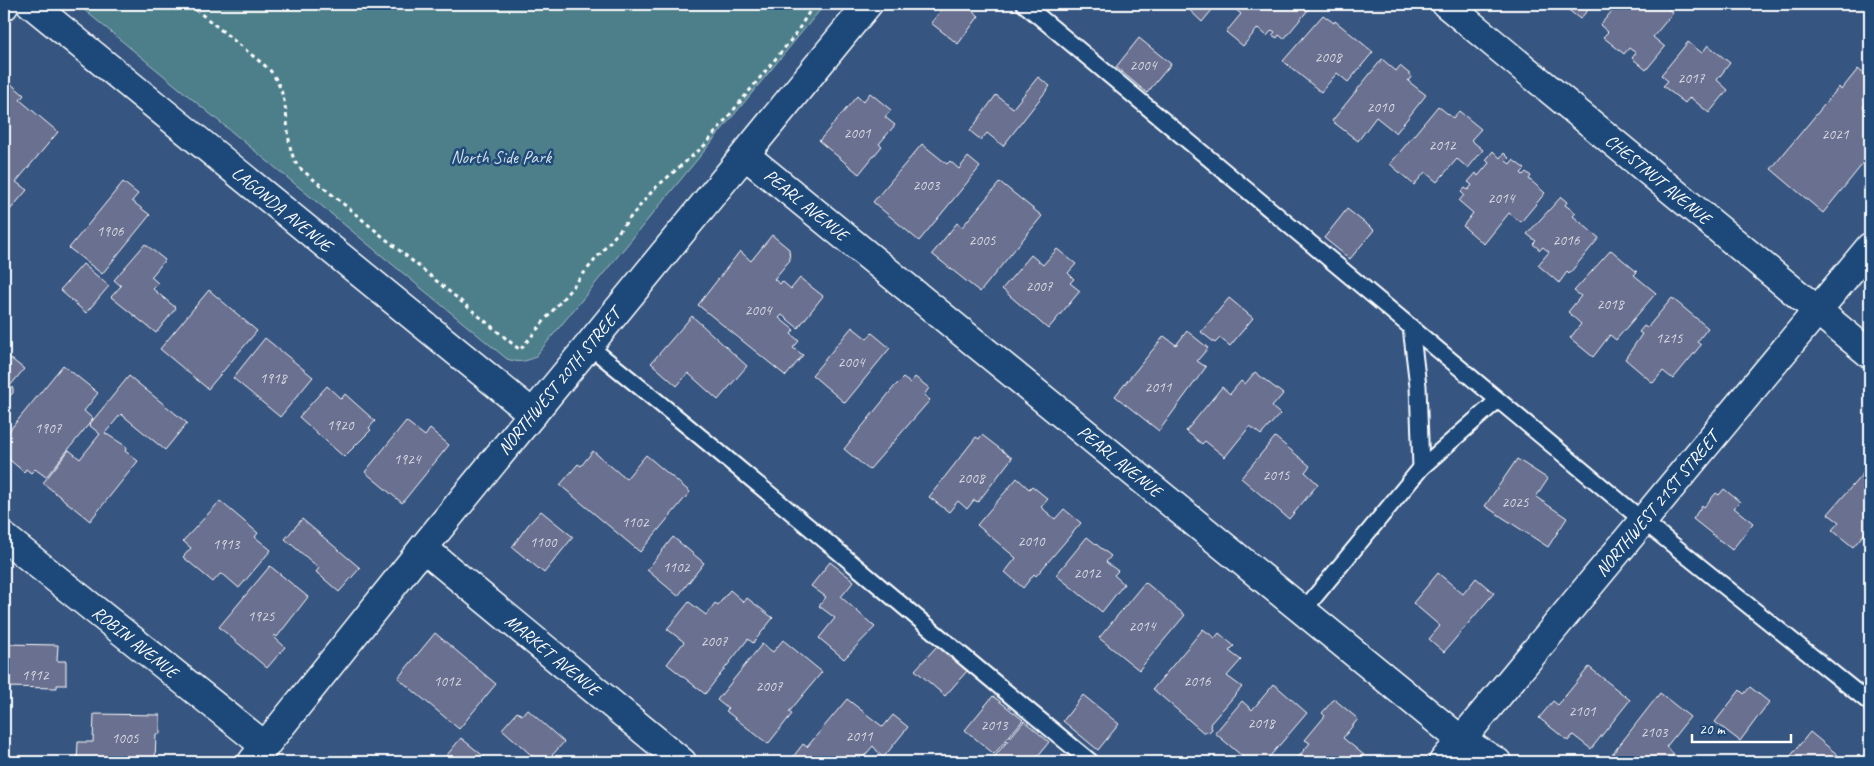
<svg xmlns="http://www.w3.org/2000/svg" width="1874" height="766" viewBox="0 0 1874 766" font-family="Caveat,sans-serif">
	<rect width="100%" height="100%" fill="#365580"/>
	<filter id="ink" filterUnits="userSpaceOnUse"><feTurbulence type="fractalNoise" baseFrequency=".02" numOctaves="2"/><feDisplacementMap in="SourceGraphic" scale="10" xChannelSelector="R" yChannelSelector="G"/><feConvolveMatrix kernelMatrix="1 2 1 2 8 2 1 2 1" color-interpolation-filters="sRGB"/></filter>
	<g filter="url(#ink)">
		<path fill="#4e7f8a" stroke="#a6bfc4" d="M77 4H825L535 357C525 362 518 363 507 359Z"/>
		<g fill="#6a708f" stroke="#fff">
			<polygon points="946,4 964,4 979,16 958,44 931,23"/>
			<polygon points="1183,4 1217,4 1202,22"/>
			<polygon points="1231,4 1313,4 1284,39 1279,35 1277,38 1272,35 1275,32 1272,30 1267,36 1258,28 1243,46 1226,32 1241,14 1230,5"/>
			<polygon points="1561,4 1593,4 1580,19"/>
			<polygon points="1618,4 1662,4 1673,13 1653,37 1665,47 1646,70 1632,58 1636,53 1629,48 1624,54 1603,37 1608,32 1600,25"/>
			<polygon points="1323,15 1334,23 1335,21 1373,52 1348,82 1337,73 1321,92 1283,61"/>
			<polygon points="1139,38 1171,64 1147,93 1116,67"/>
			<polygon points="1688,42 1702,53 1708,45 1730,63 1717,80 1728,90 1709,113 1690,97 1685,103 1663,86 1668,81 1661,75"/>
			<polygon points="1382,59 1396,71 1400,66 1412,76 1408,81 1426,95 1396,133 1376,117 1358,141 1332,121"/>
			<polygon points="1858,69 1870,79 1870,98 1863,107 1870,113 1870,155 1823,213 1771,169 1839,87 1841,90"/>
			<polygon points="1038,77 1050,86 1003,146 987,133 981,140 970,131 996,95 1013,108"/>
			<polygon points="4,78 24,95 20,100 58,132 16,182 27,190 4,217"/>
			<polygon points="870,93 891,110 885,117 895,125 879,144 882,146 859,174 819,141 857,96 863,102"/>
			<polygon points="1438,106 1453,118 1459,111 1481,129 1471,140 1483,150 1468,168 1457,159 1437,182 1425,172 1414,185 1390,164"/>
			<polygon points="922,144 947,164 950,161 959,169 968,157 980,167 919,241 873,202"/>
			<polygon points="1493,151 1500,158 1504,153 1509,158 1506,161 1510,164 1513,160 1525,169 1521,173 1523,175 1526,172 1531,176 1529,179 1545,193 1521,222 1509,213 1484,244 1463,226 1473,213 1459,201 1464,195 1461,192 1465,188 1468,190 1472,185 1468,182 1476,173 1478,176 1489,163 1486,160"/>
			<polygon points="123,182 138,194 132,201 150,215 102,274 69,248"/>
			<polygon points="1000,182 1042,216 980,292 932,254 957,223 962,227"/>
			<polygon points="1561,197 1567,202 1565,205 1576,213 1573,216 1599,238 1569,274 1567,272 1559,283 1538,265 1549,252 1543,247 1540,250 1533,244 1536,241 1527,234"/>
			<polygon points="1347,209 1374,230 1350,259 1324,238"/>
			<polygon points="772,235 789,249 790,260 774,279 780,284 782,281 791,289 800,278 823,296 798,328 782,315 779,318 794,330 791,334 799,341 793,348 803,355 786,376 698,305 740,251 751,261"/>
			<polygon points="145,244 165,260 151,277 158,283 153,289 176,308 156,333 111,297 121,286 114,280"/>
			<polygon points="1057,249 1076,264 1068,273 1074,279 1070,283 1080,291 1048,329 1002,289 1031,255 1043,265"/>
			<polygon points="1611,250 1637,272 1634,275 1656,293 1616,340 1610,335 1593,357 1570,338 1581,324 1568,312 1581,296 1574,291"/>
			<polygon points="83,264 109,286 86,313 60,290"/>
			<polygon points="209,290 257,331 208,389 160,349"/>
			<polygon points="1229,298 1253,318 1230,346 1220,338 1215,343 1201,332"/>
			<polygon points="1672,298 1708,328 1697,342 1701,345 1673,379 1663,371 1653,383 1625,359 1642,334 1639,332 1644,326 1647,328"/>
			<polygon points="692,316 747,366 718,400 688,373 677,386 651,363"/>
			<polygon points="852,327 867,339 872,333 890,348 845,403 812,375"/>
			<polygon points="1187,331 1208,348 1197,361 1206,367 1159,431 1115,396 1164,336 1176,345"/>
			<polygon points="265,338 313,377 280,417 233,378"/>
			<polygon points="4,353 24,369 10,386 13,388 13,393 4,401"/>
			<polygon points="63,365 98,393 84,411 93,419 46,477 35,469 31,473 26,469 24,472 4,455 4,437"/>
			<polygon points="1255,372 1283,394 1272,407 1280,414 1261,435 1250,426 1225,457 1205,441 1202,444 1186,431 1222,387 1230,394 1241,381 1245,384"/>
			<polygon points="129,376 187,423 165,450 121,414 105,433 127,447 125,451 138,461 90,521 43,483 69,450 80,459 100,434 89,425"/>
			<polygon points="915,377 929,388 924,395 930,400 869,470 844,449 894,387 903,378 910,383"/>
			<polygon points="327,386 341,399 345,394 375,421 369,428 371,430 344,457 299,417"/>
			<polygon points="406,421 425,436 430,429 449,445 402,503 365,472"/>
			<polygon points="982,435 1012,458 978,502 974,500 967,509 958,501 949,512 929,497 976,437 979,439"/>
			<polygon points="1275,437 1310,466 1305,472 1318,484 1289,519 1241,478"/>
			<polygon points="593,451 626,479 646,455 690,492 640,552 560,485 578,464 581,466"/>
			<polygon points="1517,459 1548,479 1536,497 1567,518 1548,547 1485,506"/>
			<polygon points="1865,471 1870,476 1870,527 1853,547 1832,530 1839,522 1828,514"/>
			<polygon points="1017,478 1029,489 1032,486 1048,499 1041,507 1055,519 1064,509 1081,523 1036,576 1034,574 1023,588 1005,572 1016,558 977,525"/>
			<polygon points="1724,489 1740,502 1734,508 1753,523 1732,550 1693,519 1702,505 1704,507 1716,493 1719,495"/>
			<polygon points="220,501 258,533 255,537 271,550 239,588 224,575 220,574 213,582 183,557 191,548 183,541"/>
			<polygon points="541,511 573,537 544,573 512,547 528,525"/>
			<polygon points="302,519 360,568 339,592 316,572 319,568 285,539"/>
			<polygon points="673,537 704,563 678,596 647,570"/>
			<polygon points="1087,537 1111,556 1106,562 1118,571 1114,575 1124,584 1102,612 1056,575"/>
			<polygon points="830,562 854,581 841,597 875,627 844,659 819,638 835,618 819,606 826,597 811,586"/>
			<polygon points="270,566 308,597 277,637 275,635 274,637 285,647 267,668 219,627"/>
			<polygon points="1438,573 1463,594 1476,578 1494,593 1444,652 1429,639 1440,626 1413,603"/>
			<polygon points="1145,582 1185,615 1139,670 1099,638"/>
			<polygon points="730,590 744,602 747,598 773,618 753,643 748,639 705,694 667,664 684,642 667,629 689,602 706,615 715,603 718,605"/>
			<polygon points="1203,629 1215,638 1219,633 1234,646 1229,651 1241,660 1227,676 1242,687 1210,724 1212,729 1208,733 1205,731 1204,733 1153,689"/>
			<polygon points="435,633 496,684 459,729 398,678"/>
			<polygon points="783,640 822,672 789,712 792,714 768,744 726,711 728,709 717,700 762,644 773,652"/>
			<polygon points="5,644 58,645 57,661 66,661 66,685 57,685 57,688 4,687"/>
			<polygon points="938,645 967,671 945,696 915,670"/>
			<polygon points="1589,667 1630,700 1591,749 1573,735 1568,741 1539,718 1553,701 1558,705"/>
			<polygon points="1274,684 1307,713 1265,762 1249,762 1215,733 1242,701 1252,710"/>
			<polygon points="1750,687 1769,702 1740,741 1715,722 1740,690 1744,694"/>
			<polygon points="1660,693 1690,717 1666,747 1674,754 1667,762 1608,762 1607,761"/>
			<polygon points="1083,695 1119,724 1098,750 1063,721"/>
			<polygon points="993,696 1023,720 994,754 965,730"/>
			<polygon points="847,699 883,727 893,715 908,727 883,758 873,746 859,762 789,762 803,744 807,747"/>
			<polygon points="1334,699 1358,719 1343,738 1364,755 1358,762 1294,762 1310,743 1305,740 1325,716 1322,713"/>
			<polygon points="527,709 564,742 546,762 539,762 502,729 517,712 522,715"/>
			<polygon points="94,714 160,715 160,734 156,734 155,762 77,761 78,742 93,742"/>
			<polygon points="1024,721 1049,742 1033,762 990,762"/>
			<polygon points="1810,732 1838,755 1832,762 1795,762 1789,758"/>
			<polygon points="461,738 491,762 444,762 442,761"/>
		</g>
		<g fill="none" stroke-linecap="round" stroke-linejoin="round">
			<defs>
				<g id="service">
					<polyline points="1024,4 1642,520 1870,703"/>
					<polyline points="1411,327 1418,386 1421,468"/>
					<path d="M589 346C759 482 923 625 1091 762"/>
					<polyline points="1303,611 1421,468 1498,400"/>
				</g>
				<g id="minor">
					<path id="s1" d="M31 4 533 414"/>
					<path id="s2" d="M1446 4 1870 354"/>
					<polyline points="4,6 5,4"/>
					<path id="s3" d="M745 155 1461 740 1497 762"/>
					<path id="s4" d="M4 537 265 746"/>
					<path id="s5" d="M423 548 682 762"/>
					<path id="s6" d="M252 762 423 548 868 4"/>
				</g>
				<g id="tertiary">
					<path id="s7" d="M1443 762 1870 247"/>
				</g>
			</defs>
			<use href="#service" stroke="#fff" stroke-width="19"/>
			<use href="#minor" stroke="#fff" stroke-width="31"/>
			<use href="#tertiary" stroke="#fff" stroke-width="31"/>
			<path stroke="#fff" stroke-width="3" stroke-dasharray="4 4" stroke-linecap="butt" d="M189 4 269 69C297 103 279 147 301 169L520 350 654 189 705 145 795 35 814 4"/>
			<use href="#service" stroke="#1f4a7a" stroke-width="15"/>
			<use href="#minor" stroke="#1f4a7a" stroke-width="28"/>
			<use href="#tertiary" stroke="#1f4a7a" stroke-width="28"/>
		</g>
	</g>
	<g text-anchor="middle" stroke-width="5" stroke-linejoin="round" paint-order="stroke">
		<g font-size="15" fill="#dadbe3">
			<text x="1328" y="62">2008</text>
			<text x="1143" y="70">2004</text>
			<text x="1691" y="83">2017</text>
			<text x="1380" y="112">2010</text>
			<text x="857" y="138">2001</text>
			<text x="1835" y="139">2021</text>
			<text x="1442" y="150">2012</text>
			<text x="926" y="190">2003</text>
			<text x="1501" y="203">2014</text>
			<text x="110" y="236">1906</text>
			<text x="982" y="245">2005</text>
			<text x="1566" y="245">2016</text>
			<text x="1039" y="291">2007</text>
			<text x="1610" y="309">2018</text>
			<text x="758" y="315">2004</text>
			<text x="1669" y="343">1215</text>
			<text x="851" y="367">2004</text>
			<text x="273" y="383">1918</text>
			<text x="1158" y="392">2011</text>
			<text x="340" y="430">1920</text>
			<text x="48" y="433">1907</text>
			<text x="407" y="464">1924</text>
			<text x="1276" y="480">2015</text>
			<text x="971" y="483">2008</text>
			<text x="1515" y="507">2025</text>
			<text x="635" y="527">1102</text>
			<text x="1031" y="546">2010</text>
			<text x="543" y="547">1100</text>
			<text x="226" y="549">1913</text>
			<text x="676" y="572">1102</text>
			<text x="1087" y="578">2012</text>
			<text x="261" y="621">1925</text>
			<text x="1142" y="631">2014</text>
			<text x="714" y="646">2007</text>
			<text x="35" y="680">1912</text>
			<text x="447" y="686">1012</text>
			<text x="1197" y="686">2016</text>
			<text x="769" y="691">2007</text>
			<text x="1582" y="716">2101</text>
			<text x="1261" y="728">2018</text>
			<text x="994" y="730">2013</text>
			<text x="1654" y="737">2103</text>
			<text x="859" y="741">2011</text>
			<text x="125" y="743">1005</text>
		</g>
		<g font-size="18" fill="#d3dfe2" stroke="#1f4a7a">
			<text x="501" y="163">North Side Park</text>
		</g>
		<g font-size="18" fill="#fff" stroke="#1f4a7a">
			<text dy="6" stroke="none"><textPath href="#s2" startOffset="275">CHESTNUT AVENUE</textPath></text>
			<text dy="6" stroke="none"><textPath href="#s3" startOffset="79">PEARL AVENUE</textPath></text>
			<text dy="6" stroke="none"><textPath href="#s1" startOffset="324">LAGONDA AVENUE</textPath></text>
			<text dy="6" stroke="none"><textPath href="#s6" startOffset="489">NORTHWEST 20TH STREET</textPath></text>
			<text dy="6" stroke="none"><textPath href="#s3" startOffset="484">PEARL AVENUE</textPath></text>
			<text dy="6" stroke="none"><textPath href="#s7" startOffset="335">NORTHWEST 21ST STREET</textPath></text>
			<text dy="6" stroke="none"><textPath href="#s4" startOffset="168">ROBIN AVENUE</textPath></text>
			<text dy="6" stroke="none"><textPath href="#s5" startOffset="168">MARKET AVENUE</textPath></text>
		</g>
	</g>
	<rect width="1874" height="766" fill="none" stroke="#1f4a7a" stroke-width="20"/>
	<rect x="10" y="10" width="1854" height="746" fill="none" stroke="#fff" stroke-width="2" filter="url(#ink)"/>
	<path d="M1692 734v8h99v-8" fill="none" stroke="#ffffff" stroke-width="2.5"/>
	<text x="1699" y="734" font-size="15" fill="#ffffff" stroke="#1f4a7a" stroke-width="4" paint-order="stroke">20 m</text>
</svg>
